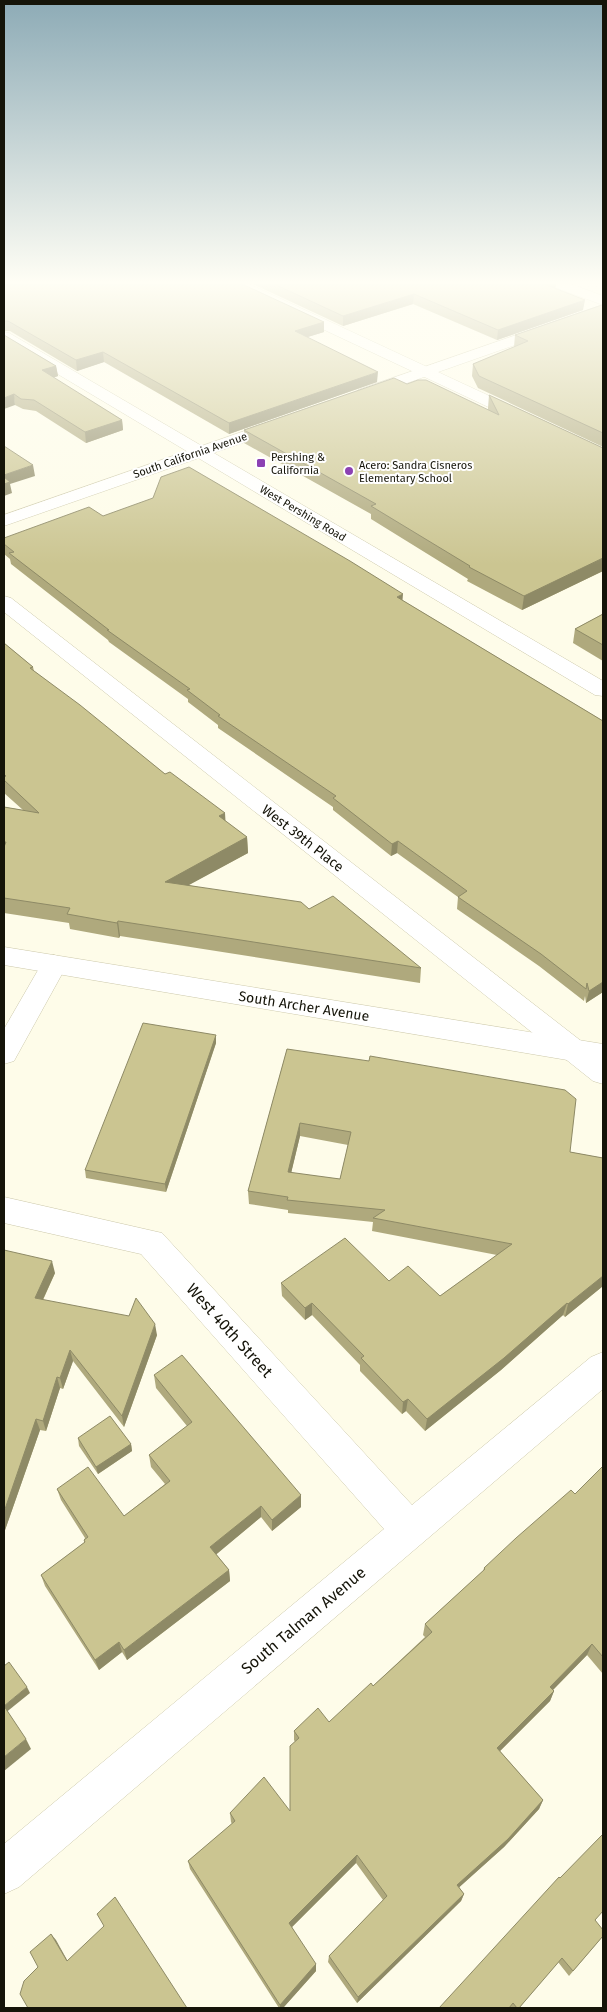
<svg xmlns="http://www.w3.org/2000/svg" width="607" height="2012" viewBox="0 0 607 2012" font-family="'Fira Sans',sans-serif">
	<rect width="100%" height="100%" fill="#fefce9"/>
	<g fill="none" stroke-linecap="round" stroke-linejoin="round">
		<defs>
			<g id="minor">
				<polygon points="231,284 249,284 528,414 530,417 528,420 516,420 233,287"/>
				<polygon points="552,284 571,284 603,296 603,305 554,287"/>
				<polygon points="4,596 11,598 603,1058 603,1084 593,1081 4,612"/>
				<polygon points="54,955 63,958 67,965 14,1061 4,1064 4,1029 45,958"/>
				<polygon points="4,1197 162,1233 412,1505 591,1357 603,1352 603,1389 19,1887 4,1894 4,1844 384,1529 141,1254 4,1223"/>
			</g>
			<polygon id="tertiary" points="4,332 9,333 603,681 603,696 595,695 4,342"/>
			<g id="secondary">
				<polygon points="603,305 603,314 370,396 358,396 356,393 358,390"/>
				<polygon points="279,419 285,420 287,424 285,428 4,526 4,515"/>
				<polygon points="4,947 603,1044 603,1066 4,965"/>
			</g>
		</defs>
		<use href="#minor" stroke="#ccc8aa" stroke-width="1"/>
		<use href="#tertiary" stroke="#ccc8aa" stroke-width="1"/>
		<use href="#secondary" stroke="#ccc8aa" stroke-width="1"/>
		<use href="#minor" fill="#fff" fill-rule="evenodd"/>
		<use href="#tertiary" fill="#fff" fill-rule="evenodd"/>
		<use href="#secondary" fill="#fff" fill-rule="evenodd"/>
	</g>
	<g fill="#afa97d" fill-rule="evenodd">
		<polygon points="4,284 324,322 324,332 307,337 377,382 229,434 104,362 77,371 10,331 4,331"/>
		<polygon points="253,284 556,284 555,289 583,310 497,340 413,304 343,326"/>
		<polygon points="603,305 603,447 478,388 472,376 473,364 514,347 515,335"/>
		<polygon points="4,335 56,366 58,376 53,378 122,420 123,430 86,443 36,411 23,409 15,405"/>
		<polygon points="407,384 488,410 488,408 489,395 603,448 603,571 522,610 467,581 468,579 371,519 371,514 244,443 244,430"/>
		<polygon points="103,516 402,600 603,721 603,992 586,1003 585,996 584,1001 539,966 457,909 458,897 397,853 391,856 333,810 333,807 218,728 218,725 188,702 188,699 109,642 108,640 11,564 10,559 4,554 4,538"/>
		<polygon points="603,614 603,661 573,643 575,629"/>
		<polygon points="4,643 33,667 34,671 165,774 225,813 225,821 247,837 248,853 188,885 309,909 421,968 420,983 120,936 119,938 70,929 69,923 4,913 4,807 23,810 4,793"/>
		<polygon points="216,1035 216,1043 166,1192 86,1178 85,1170"/>
		<path d="M287 1049 570 1152 603 1158V1286L565 1317 563 1315 501 1370 425 1431 406 1411 402 1414 360 1371V1365L312 1315 305 1320 282 1296 281 1283 389 1281 440 1296 497 1255 372 1231 373 1222 288 1213V1210L249 1204 248 1191ZM300 1136 348 1145 340 1179 291 1173Z"/>
		<polygon points="4,1250 55,1273 43,1300 157,1335 124,1427 73,1361 63,1389 60,1388 46,1431 40,1430 4,1533"/>
		<polygon points="154,1375 301,1507 272,1531 261,1517 216,1554 229,1570 230,1581 127,1660 122,1652 99,1670 45,1586 41,1575 84,1543 84,1540 85,1538 61,1500 57,1489 124,1516 165,1484 151,1467 149,1455 187,1426 156,1388"/>
		<polygon points="78,1438 131,1444 132,1451 98,1474 79,1446"/>
		<polygon points="603,1466 603,1674 587,1655 553,1690 554,1691 550,1701 500,1751 543,1800 539,1809 504,1847 459,1887 464,1894 461,1901 357,2003 328,1962 329,1956 383,1900 356,1863 292,1927 316,1971 283,2008 279,2008 190,1869 188,1861 232,1824 231,1822 230,1813 290,1811 295,1742 294,1740 294,1731 329,1722 373,1686 425,1637 423,1635 425,1624 483,1571 484,1568 575,1494"/>
		<polygon points="595,1921 603,1936 569,1976 558,1962 519,2008 511,2008 511,2007 510,2008 439,2008"/>
	</g>
	<g fill="#8e8a66">
		<polygon points="545,284 556,284 555,289 543,294"/>
		<polygon points="414,294 413,304 343,326 343,316"/>
		<polygon points="585,300 583,310 497,340 498,330"/>
		<polygon points="324,322 324,332 295,341 295,331"/>
		<polygon points="103,352 104,362 77,371 76,360"/>
		<polygon points="56,366 58,376 43,381 42,370"/>
		<polygon points="378,372 377,382 229,434 229,423"/>
		<polygon points="14,394 15,405 4,409 4,398"/>
		<polygon points="122,420 123,430 86,443 85,432"/>
		<polygon points="33,465 35,476 10,484 12,493 4,496 4,475"/>
		<polygon points="603,558 603,571 522,610 524,596"/>
		<polygon points="403,594 402,606 397,597"/>
		<polygon points="225,813 226,829 219,816"/>
		<polygon points="247,837 248,853 167,897 165,882"/>
		<polygon points="398,841 397,853 391,856 392,844"/>
		<polygon points="118,921 120,936 119,938 117,923"/>
		<polygon points="603,982 603,992 586,1003 589,991"/>
		<polygon points="216,1035 216,1043 166,1192 165,1184"/>
		<polygon points="300,1123 300,1136 288,1186 288,1172"/>
		<polygon points="52,1261 55,1273 38,1310 35,1298"/>
		<polygon points="603,1276 603,1286 565,1317 568,1304"/>
		<polygon points="312,1303 312,1315 305,1320 305,1308"/>
		<polygon points="567,1303 563,1315 501,1370 425,1431 427,1419"/>
		<polygon points="155,1324 157,1335 124,1427 122,1416"/>
		<polygon points="70,1350 73,1361 63,1389 60,1378"/>
		<polygon points="57,1377 60,1388 46,1431 43,1421"/>
		<polygon points="408,1399 406,1411 402,1414 403,1402"/>
		<polygon points="36,1419 40,1430 4,1533 4,1512"/>
		<polygon points="131,1444 132,1451 98,1474 96,1467"/>
		<polygon points="301,1495 301,1507 272,1531 272,1520"/>
		<polygon points="261,1506 261,1517 212,1558 210,1547"/>
		<polygon points="229,1570 230,1581 127,1660 124,1650"/>
		<polygon points="119,1642 122,1652 99,1670 95,1660"/>
		<polygon points="592,1644 587,1655 546,1697 550,1687"/>
		<polygon points="27,1687 30,1693 4,1714 4,1706"/>
		<polygon points="554,1691 550,1701 494,1757 497,1748"/>
		<polygon points="26,1739 31,1749 4,1771 4,1757"/>
		<polygon points="543,1800 539,1809 504,1847 454,1892 457,1885"/>
		<polygon points="357,1855 356,1863 289,1930 289,1923"/>
		<polygon points="464,1894 461,1901 357,2003 358,1997"/>
		<polygon points="51,1934 56,1940 71,1967 67,1961"/>
		<polygon points="316,1964 316,1971 283,2008 280,2008 280,2005"/>
	</g>
	<g fill="#cbc591" stroke="#8e8a66" fill-rule="evenodd">
		<polygon points="4,284 242,284 324,322 295,331 378,372 229,423 103,352 76,360 8,321 4,321"/>
		<polygon points="274,284 545,284 544,284 585,300 498,330 414,294 343,316"/>
		<polygon points="602,305 603,305 603,433 479,376 473,364 528,341 515,335"/>
		<polygon points="4,335 56,366 42,370 122,420 85,432 34,400 21,399 14,394 4,398"/>
		<polygon points="394,378 407,384 418,380 426,380 499,415 489,395 603,448 603,558 524,596 469,567 470,566 371,506 376,504 244,430"/>
		<polygon points="4,446 33,465 4,475"/>
		<polygon points="189,467 350,561 403,594 397,597 603,721 603,982 589,991 587,983 586,989 541,954 458,897 467,891 398,841 392,844 333,798 336,796 218,716 220,715 187,690 190,689 107,630 109,630 9,553 14,552 4,544 4,538 89,507 103,516 153,498 161,477"/>
		<polygon points="4,477 10,482 4,484"/>
		<polygon points="603,614 603,645 575,629"/>
		<polygon points="4,643 33,667 30,668 80,705 165,774 170,772 225,813 219,816 247,837 165,882 301,902 309,909 333,896 421,968 118,921 117,923 67,914 70,908 4,898 4,847 6,842 4,842 4,807 39,813 4,780 4,777 6,776 4,774"/>
		<polygon points="143,1023 216,1035 165,1184 85,1170"/>
		<path d="M287 1049 369 1061 370 1056 565 1090 576 1099 570 1152 603 1158V1276L568 1304 567 1303 504 1358 427 1419 408 1399 403 1402 361 1358 364 1356 312 1303 305 1308 281 1283 345 1238 389 1281 408 1266 440 1296 512 1244 373 1218 385 1210 287 1200 288 1197 248 1191ZM300 1123 351 1132 340 1179 288 1172Z"/>
		<polygon points="4,1250 52,1261 35,1298 129,1316 136,1298 155,1324 122,1416 70,1350 60,1378 57,1377 43,1421 36,1419 4,1512"/>
		<polygon points="182,1355 301,1495 272,1520 261,1506 210,1547 229,1570 124,1650 119,1642 95,1660 41,1575 85,1542 84,1540 88,1537 57,1489 88,1467 124,1516 170,1481 149,1455 192,1422 154,1375"/>
		<polygon points="110,1416 131,1444 96,1467 78,1438"/>
		<polygon points="603,1466 603,1657 592,1644 550,1687 554,1691 497,1748 543,1800 508,1839 457,1885 464,1894 358,1997 329,1956 387,1896 357,1855 289,1923 316,1964 280,2005 188,1861 235,1821 230,1813 264,1777 290,1811 290,1746 299,1738 294,1731 318,1708 329,1722 371,1683 373,1686 432,1632 425,1624 485,1569 484,1568 516,1538 571,1490 575,1494"/>
		<polygon points="9,1662 27,1687 4,1706 4,1666"/>
		<polygon points="4,1706 26,1739 4,1757"/>
		<polygon points="603,1834 603,1911 595,1920 603,1930 603,1936 573,1971 562,1958 519,2008 517,2008 513,2003 509,2008 439,2008 559,1877 560,1878"/>
		<polygon points="115,1897 187,2008 28,2008 20,1994 24,1981 38,1967 30,1952 51,1934 67,1961 104,1926 97,1914"/>
	</g>
	<linearGradient id="sky" x2="0" y2="1"><stop stop-color="#8dabb6"/><stop offset="0.5" stop-color="#fffef5"/><stop offset="1" stop-color="#fffef5" stop-opacity="0"/></linearGradient>
	<rect width="607" height="565" fill="url(#sky)"/>
	<g fill="#8c41b3" stroke="#fff" stroke-width="2">
		<rect x="256" y="458" width="10" height="10" rx="2.5"/>
		<circle cx="349" cy="471" r="5"/>
	</g>
	<g text-anchor="middle" stroke-width="4" stroke-linejoin="round" paint-order="stroke">
		<g font-size="11" fill="#151409" stroke="#fff">
			<text transform="translate(190 455) rotate(-19)" y="4">South California Avenue</text>
			<text transform="translate(303 513) rotate(31)" y="4">West Pershing Road</text>
		</g>
		<g font-size="11" fill="#151409" stroke="#fff" text-anchor="start">
			<text x="271" y="461">Pershing &amp;<tspan x="271" dy="13">California</tspan></text>
			<text x="359" y="469">Acero: Sandra Cisneros<tspan x="359" dy="13">Elementary School</tspan></text>
		</g>
		<g font-size="14" fill="#151409" stroke="#fff">
			<text transform="translate(303 838) rotate(38)" y="5">West 39th Place</text>
			<text transform="translate(304 1006) rotate(9)" y="5">South Archer Avenue</text>
		</g>
		<g font-size="16" fill="#151409" stroke="#fff">
			<text transform="translate(230 1330) rotate(48)" y="6">West 40th Street</text>
			<text transform="translate(303 1620) rotate(-40)" y="6">South Talman Avenue</text>
		</g>
	</g>
	<rect width="607" height="2012" fill="none" stroke="#151409" stroke-width="10"/>
</svg>
